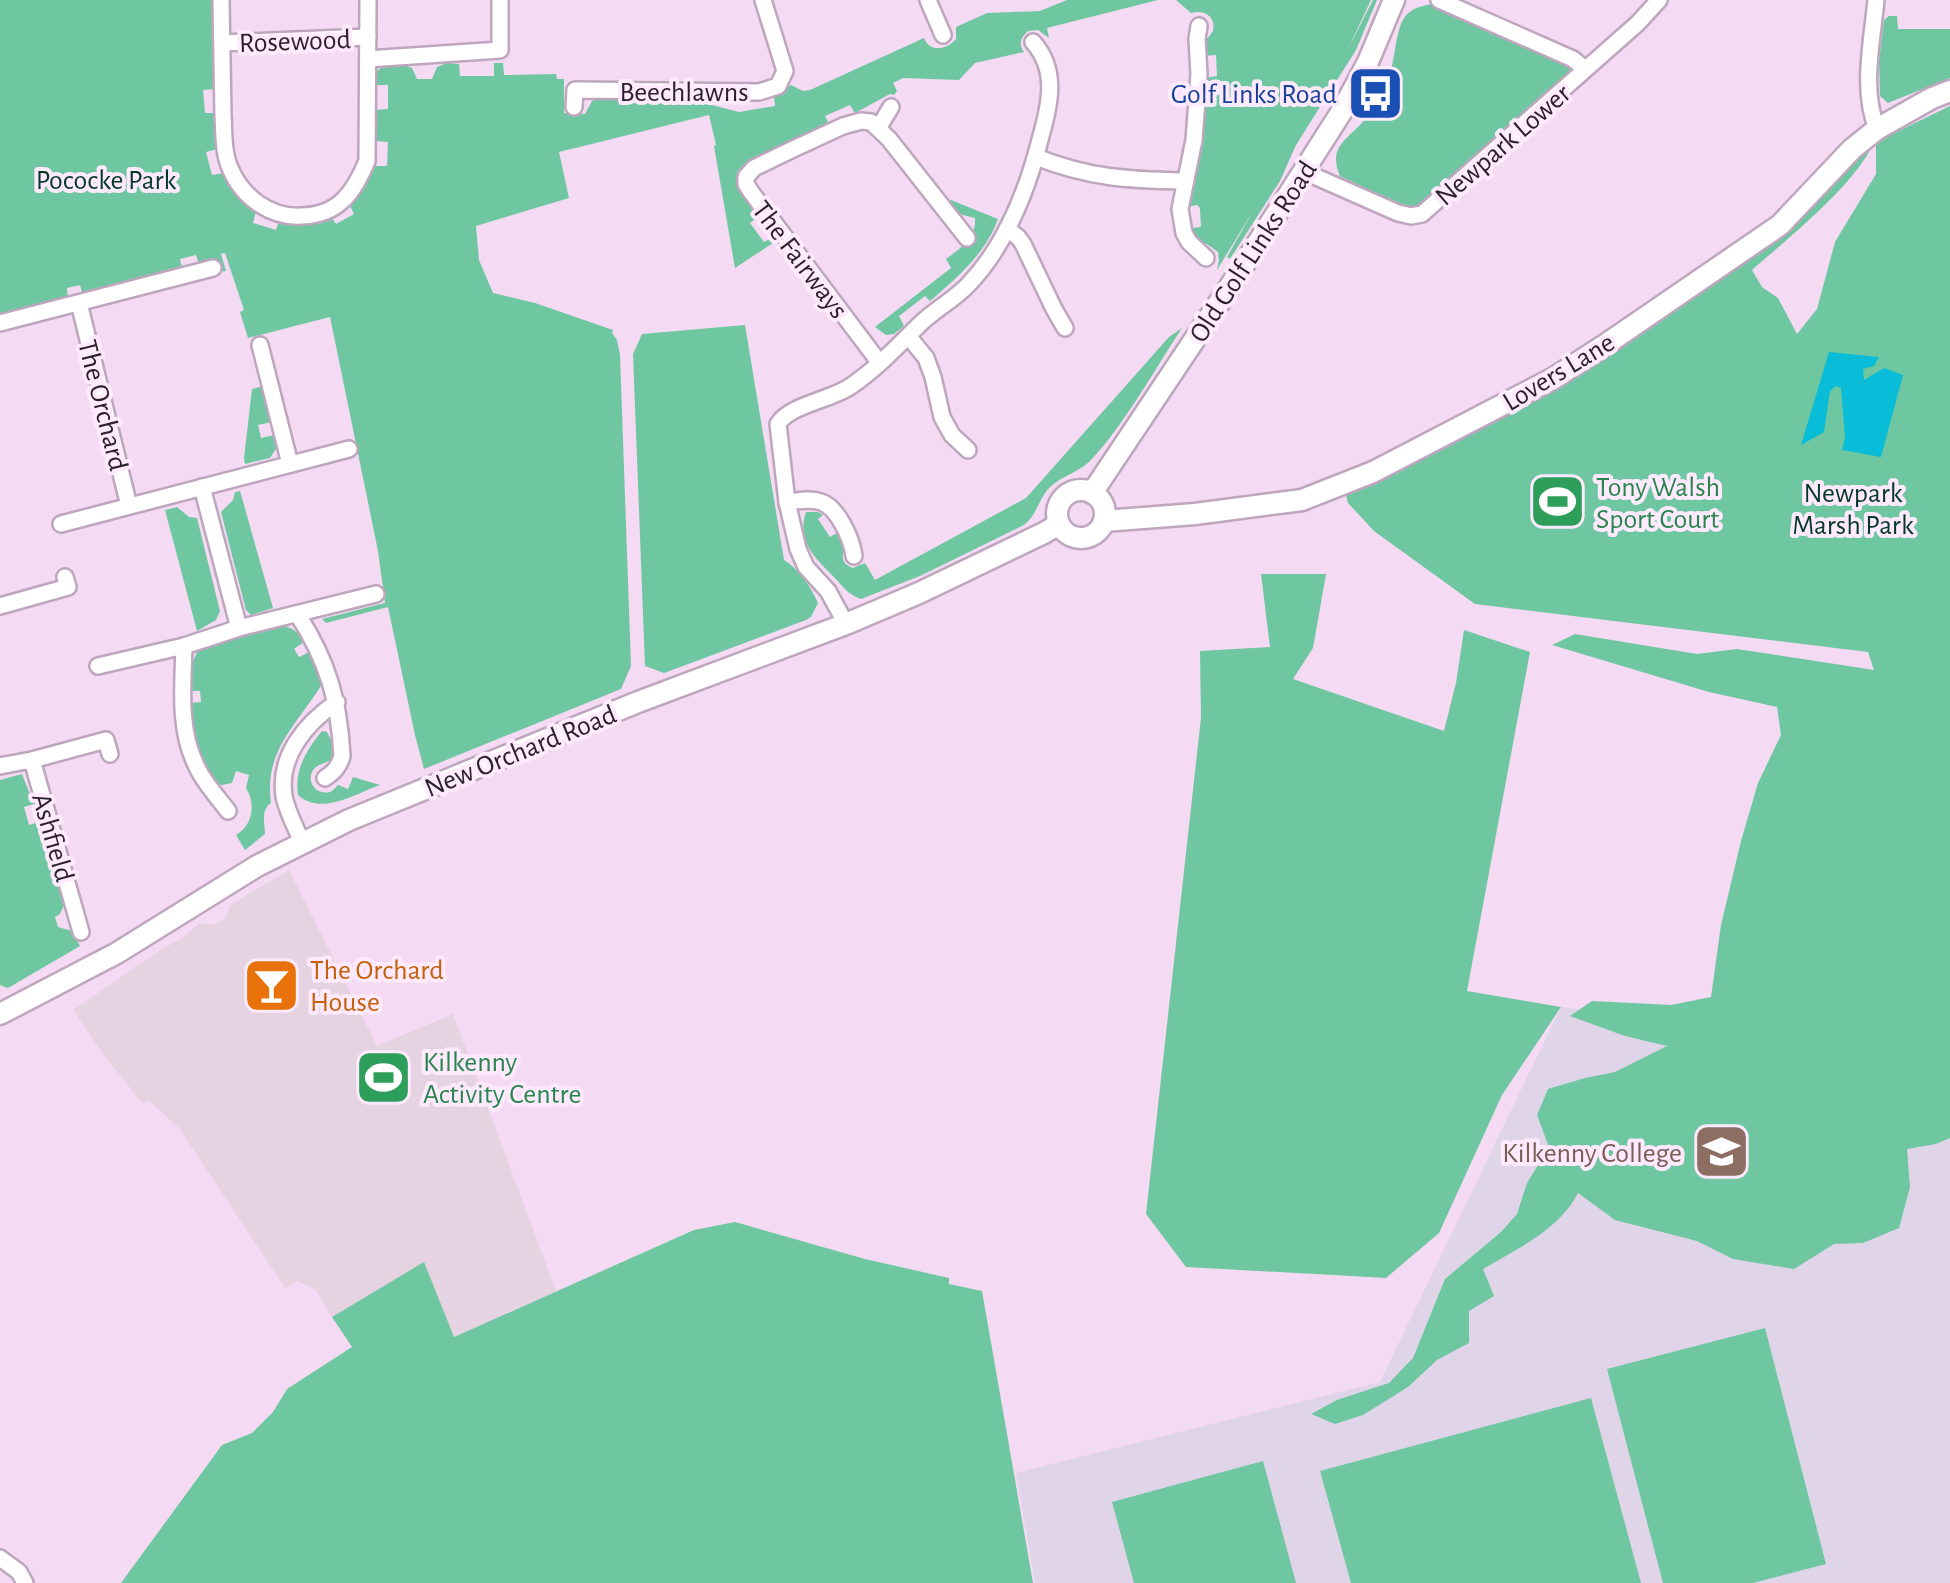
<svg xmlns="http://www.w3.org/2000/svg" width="1950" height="1583" viewBox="0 0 1950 1583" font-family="'Alegreya Sans',sans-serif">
	<rect width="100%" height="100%" fill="#f4daf3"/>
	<polygon fill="#e6d3e2" points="289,870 377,1046 453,1014 556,1291 453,1337 424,1263 332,1317 316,1290 297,1281 285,1288 179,1128 149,1101 142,1103 103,1054 73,1010 162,949 181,939 200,923 212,925 226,918 230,905"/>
	<polygon fill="#e0d4e9" points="1950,931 1950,1583 1035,1583 1016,1473 1380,1382 1561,1007 1695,1019"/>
	<g fill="#6fc7a1">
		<path d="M0 0H212L215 89 203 90 205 113H216L218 149 206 152 212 175 224 173 233 190 256 211 253 223 276 230 280 218 330 215 336 224 354 214 349 204 375 166H387L388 142 376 141 375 110 388 109V85H375L376 72 382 67 402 64 412 68 417 79H432L437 67 447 63 459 64 460 76H494V63H503L504 75 556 74 557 79H564V113L585 114 592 101 600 98 708 104 739 112 775 106 774 97 791 85 803 91 810 90 924 38C930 53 947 50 956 39V27L987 13 1040 11 1067 0H1158L1047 28 1049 38 1038 30 1028 31C1021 37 1018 44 1024 52L975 63 959 80 903 78 893 83 897 91 894 95 890 94 855 113 850 105 825 116 830 126 743 166 737 172V186L759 216 750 223 764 242 770 239 773 243 735 268 714 146 716 145 709 115 559 152 569 198 476 226 479 260 493 293 535 303 613 330 612 333 617 340 620 355 631 666 621 689 424 769 415 735 388 607 326 623 322 619 385 603 378 551 330 317 248 338 240 312 244 310 225 253 221 254 226 271 218 272 214 260 199 264 196 255 180 259 182 268 83 296 80 285 67 288 68 299 0 317Z"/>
		<path d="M1176 0H1371L1348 49 1373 0H1377L1356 50 1296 145 1280 181 1230 259 1227 257 1253 211 1217 270 1219 260 1218 252 1207 244 1198 242 1190 231 1192 228 1201 227 1200 208 1197 205 1187 207 1202 143 1205 78 1217 76 1216 55 1204 56C1203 41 1205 42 1213 31 1216 17 1205 9 1191 13Z"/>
		<path d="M1432 4 1450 10 1572 67 1567 76 1423 206H1402L1340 176C1326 143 1353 138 1367 116 1377 101 1387 81 1392 65 1396 50 1396 31 1404 18 1411 8 1421 6 1432 4Z"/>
		<polygon points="1889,16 1897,16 1898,29 1950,29 1950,78 1888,103 1880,96 1879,61 1884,20"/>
		<path d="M1950 106V1138L1936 1144 1907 1149 1910 1187 1899 1228 1863 1243 1834 1244 1794 1269 1733 1259 1697 1241 1615 1220 1578 1193C1559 1230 1518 1248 1483 1269L1494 1296 1469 1311V1343L1437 1360 1408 1387 1363 1415 1335 1424 1311 1414 1337 1400 1389 1383 1413 1358 1445 1279 1501 1232 1517 1214 1527 1183 1549 1147 1537 1115 1548 1089 1585 1078 1615 1072 1667 1046 1625 1036 1570 1016 1592 1001 1671 1005 1711 997 1721 925 1741 841 1758 783 1781 735 1777 707 1709 692 1552 645 1575 634 1697 654 1737 649 1874 670 1868 652 1475 604 1374 531 1348 503 1346 495 1376 476 1503 415 1665 316 1786 231 1859 155 1873 144C1854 186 1787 239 1752 270L1762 287 1778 298 1797 334 1817 309 1835 242 1876 174V142Z"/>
		<path d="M951 200 998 219C985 254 958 277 930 301L925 296 899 316 904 326 894 334 886 335 875 327 951 268 946 259C960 249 977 237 975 218L959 214 948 202Z"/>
		<path d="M745 325 784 560C799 569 811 587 818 603L811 617 806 620 664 673 645 666 633 354 642 334Z"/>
		<path d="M1182 328C1155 369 1123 427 1089 462 1078 472 1062 476 1050 487 1039 498 1037 515 1024 525L920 576 861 599C849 595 843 587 835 578 816 559 796 542 806 512H818L823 515 818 519 830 537 840 531C840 533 844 541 844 543 844 555 838 562 853 568L865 563 875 580 1026 498 1169 337Z"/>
		<polygon points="263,386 272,422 258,425 261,438 275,435 279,449 275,450 270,458 245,464 244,458 252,389"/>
		<polygon points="240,491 273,608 251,615 246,610 221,512 233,500 235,492"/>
		<polygon points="177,507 189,517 197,518 220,611 216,620 197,631 165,510"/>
		<polygon points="1261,574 1326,574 1313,648 1293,679 1444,731 1456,683 1464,630 1530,652 1467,991 1561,1007 1502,1095 1439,1233 1386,1278 1186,1267 1146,1214 1201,718 1200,651 1270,647"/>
		<path d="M285 626C294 629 299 633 304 642L294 649 299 657 309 652 324 681C299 723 263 750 271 803 260 811 265 823 265 834L245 850 236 835C253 825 256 804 246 788L249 775 236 771 232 783 222 785 214 783C200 759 193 730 190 703L201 702 200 691H189L190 669 197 652 240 637Z"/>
		<path d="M322 731 327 732 331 740H335C335 745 336 753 333 757 328 765 317 762 312 772 308 780 313 790 322 792 331 794 332 791 338 785L348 789 353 777 380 785C355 794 321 816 298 795 294 770 307 749 322 731Z"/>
		<polygon points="22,774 34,804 24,807 29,825 39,822 65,903 60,914 55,917 58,927 72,931 80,946 8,988 0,985 0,780"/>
		<polygon points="735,1222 865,1259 949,1278 949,1284 982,1291 1033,1583 121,1583 222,1445 252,1433 273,1412 287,1389 352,1347 332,1317 424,1262 454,1337 694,1230"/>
		<polygon points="1765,1328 1826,1564 1753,1583 1663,1583 1607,1369"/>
		<polygon points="1591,1398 1641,1583 1351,1583 1320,1471"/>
		<polygon points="1263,1461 1296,1583 1134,1583 1112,1502"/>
	</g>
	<polygon fill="#09bcd8" points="1829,352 1879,357 1874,366 1863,369 1864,380 1884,368 1903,375 1881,457 1842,450 1845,438 1841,388 1836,386 1830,391 1824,432 1801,445"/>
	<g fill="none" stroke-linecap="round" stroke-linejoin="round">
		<defs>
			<g id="street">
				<path d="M221 0C222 39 222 77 223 115 224 132 223 152 230 168 242 197 270 218 302 216 339 215 354 192 367 161L368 0"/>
				<polyline points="928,0 943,35"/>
				<polyline points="1439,0 1573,59 1585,69"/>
				<path d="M1876 0C1872 42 1861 90 1877 129"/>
				<polyline points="1199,26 1197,39 1199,74 1194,140 1180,209 1184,233 1189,242 1206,258"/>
				<polyline points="222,43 368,37"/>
				<polyline points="368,59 500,50 500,0"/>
				<polyline points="574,107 575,90 759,92 778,86 785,71 763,0"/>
				<polyline points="879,127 891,107"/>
				<path d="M1036 157C1089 178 1128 180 1184 181"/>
				<polyline points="1305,172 1398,213 1411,216 1422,214 1638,23 1659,0"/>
				<polyline points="1007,229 1018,237 1023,244 1054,309 1065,328"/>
				<polyline points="79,303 129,506"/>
				<polyline points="0,323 213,268"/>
				<polyline points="909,337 926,358 933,377 942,417 952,435 968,450"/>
				<polyline points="260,345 290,464"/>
				<polyline points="879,362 751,192 746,184 746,177 754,168 789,151 843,126 861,121 871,122 889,139 967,238"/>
				<polyline points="202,487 239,628"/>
				<path d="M787 502C798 501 810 498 821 502 838 507 852 540 854 556"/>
				<polyline points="61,524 349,449"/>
				<polyline points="0,606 68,587 65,577"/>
				<path d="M298 615C328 662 339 700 342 756 339 767 334 772 325 778"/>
				<path d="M846 624 828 591 806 567 798 549 787 502 778 424C789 405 831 400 851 386 876 369 898 346 919 325 934 310 952 301 967 286 1005 247 1028 188 1041 136 1050 104 1058 70 1033 42"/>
				<path d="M184 646C183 685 178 729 196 765 203 782 217 796 228 811"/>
				<polyline points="98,666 184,646 239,628 376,594"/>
				<polyline points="32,760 81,932"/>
				<polyline points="0,766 32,760 106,740 110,754"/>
				<path d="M302 842C296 828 287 812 284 796 278 756 306 723 337 702"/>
				<polyline points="0,1558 19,1572 25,1583"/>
			</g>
			<g id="secondary">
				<circle cx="1081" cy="514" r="24"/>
				<polyline points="1092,493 1229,288 1342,111 1368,62 1394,0"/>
				<polyline points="1104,521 1195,514 1302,500 1373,472 1554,378 1605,345 1780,225 1852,149 1877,129 1932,98 1950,91"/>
				<polyline points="0,1014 117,953 257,866 349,820 638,702 846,624 919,593 1044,533 1059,524"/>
			</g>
		</defs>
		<use href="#street" stroke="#bea6be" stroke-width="20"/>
		<use href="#secondary" stroke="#bea6be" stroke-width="25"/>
		<use href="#street" stroke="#fff" stroke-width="15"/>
		<use href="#secondary" stroke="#fff" stroke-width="20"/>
	</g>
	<defs>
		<symbol id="bus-square" viewBox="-11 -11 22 22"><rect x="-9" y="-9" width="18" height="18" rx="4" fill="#1a4fb4" stroke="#fee9fd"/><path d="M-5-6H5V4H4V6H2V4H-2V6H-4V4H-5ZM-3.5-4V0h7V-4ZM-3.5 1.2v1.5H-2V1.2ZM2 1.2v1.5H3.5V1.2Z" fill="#fff"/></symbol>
		<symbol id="stadium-square" viewBox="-11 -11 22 22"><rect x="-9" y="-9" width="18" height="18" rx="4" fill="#2e9e5b" stroke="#fee9fd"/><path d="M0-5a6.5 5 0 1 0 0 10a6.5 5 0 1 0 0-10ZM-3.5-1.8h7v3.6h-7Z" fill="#fff"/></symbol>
		<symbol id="bar-square" viewBox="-11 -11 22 22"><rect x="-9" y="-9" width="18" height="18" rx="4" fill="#e8710a" stroke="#fee9fd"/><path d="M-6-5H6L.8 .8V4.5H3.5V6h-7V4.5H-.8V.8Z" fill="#fff"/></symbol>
		<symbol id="school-square" viewBox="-11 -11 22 22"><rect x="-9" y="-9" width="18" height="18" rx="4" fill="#8d6e63" stroke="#fee9fd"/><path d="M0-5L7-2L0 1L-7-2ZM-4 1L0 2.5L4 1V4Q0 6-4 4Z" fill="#fff"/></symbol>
	</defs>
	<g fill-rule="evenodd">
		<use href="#bus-square" x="1344" y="62" width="63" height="63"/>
		<use href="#stadium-square" x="1526" y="470" width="63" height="63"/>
		<use href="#bar-square" x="240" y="954" width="63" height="63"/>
		<use href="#stadium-square" x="352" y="1046" width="63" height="63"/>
		<use href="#school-square" x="1690" y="1120" width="63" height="63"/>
	</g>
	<g text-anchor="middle" stroke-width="8" stroke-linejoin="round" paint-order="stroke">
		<g font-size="28" fill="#2a212a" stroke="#fee9fd">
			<text transform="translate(295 40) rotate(-2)" y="10">Rosewood</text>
			<text x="684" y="101">Beechlawns</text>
			<text transform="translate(1502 144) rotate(-41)" y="10">Newpark Lower</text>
			<text transform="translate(1252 251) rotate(-57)" y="10">Old Golf Links Road</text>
			<text transform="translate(801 259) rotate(53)" y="10">The Fairways</text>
			<text transform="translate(1558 371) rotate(-31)" y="10">Lovers Lane</text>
			<text transform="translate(104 405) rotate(76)" y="10">The Orchard</text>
			<text transform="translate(520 750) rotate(-22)" y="10">New Orchard Road</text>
			<text transform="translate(54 837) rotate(74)" y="10">Ashfield</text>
		</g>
		<g font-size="28" fill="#164399" stroke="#fee9fd" text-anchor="end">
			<text x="1337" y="103">Golf Links Road</text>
		</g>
		<g font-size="28" fill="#033927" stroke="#fee9fd">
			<text x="106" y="189">Pococke Park</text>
			<text x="1853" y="502">Newpark<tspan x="1853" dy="32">Marsh Park</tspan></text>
		</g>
		<g font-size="28" fill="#27864d" stroke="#fee9fd" text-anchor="start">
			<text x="1596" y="496">Tony Walsh<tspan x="1596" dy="32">Sport Court</tspan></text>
			<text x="423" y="1071">Kilkenny<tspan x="423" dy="32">Activity Centre</tspan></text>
		</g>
		<g font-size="28" fill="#c56008" stroke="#fee9fd" text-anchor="start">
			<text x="310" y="979">The Orchard<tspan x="310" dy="32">House</tspan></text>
		</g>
		<g font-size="28" fill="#785e54" stroke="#fee9fd" text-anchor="end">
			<text x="1682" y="1162">Kilkenny College</text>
		</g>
	</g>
</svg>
